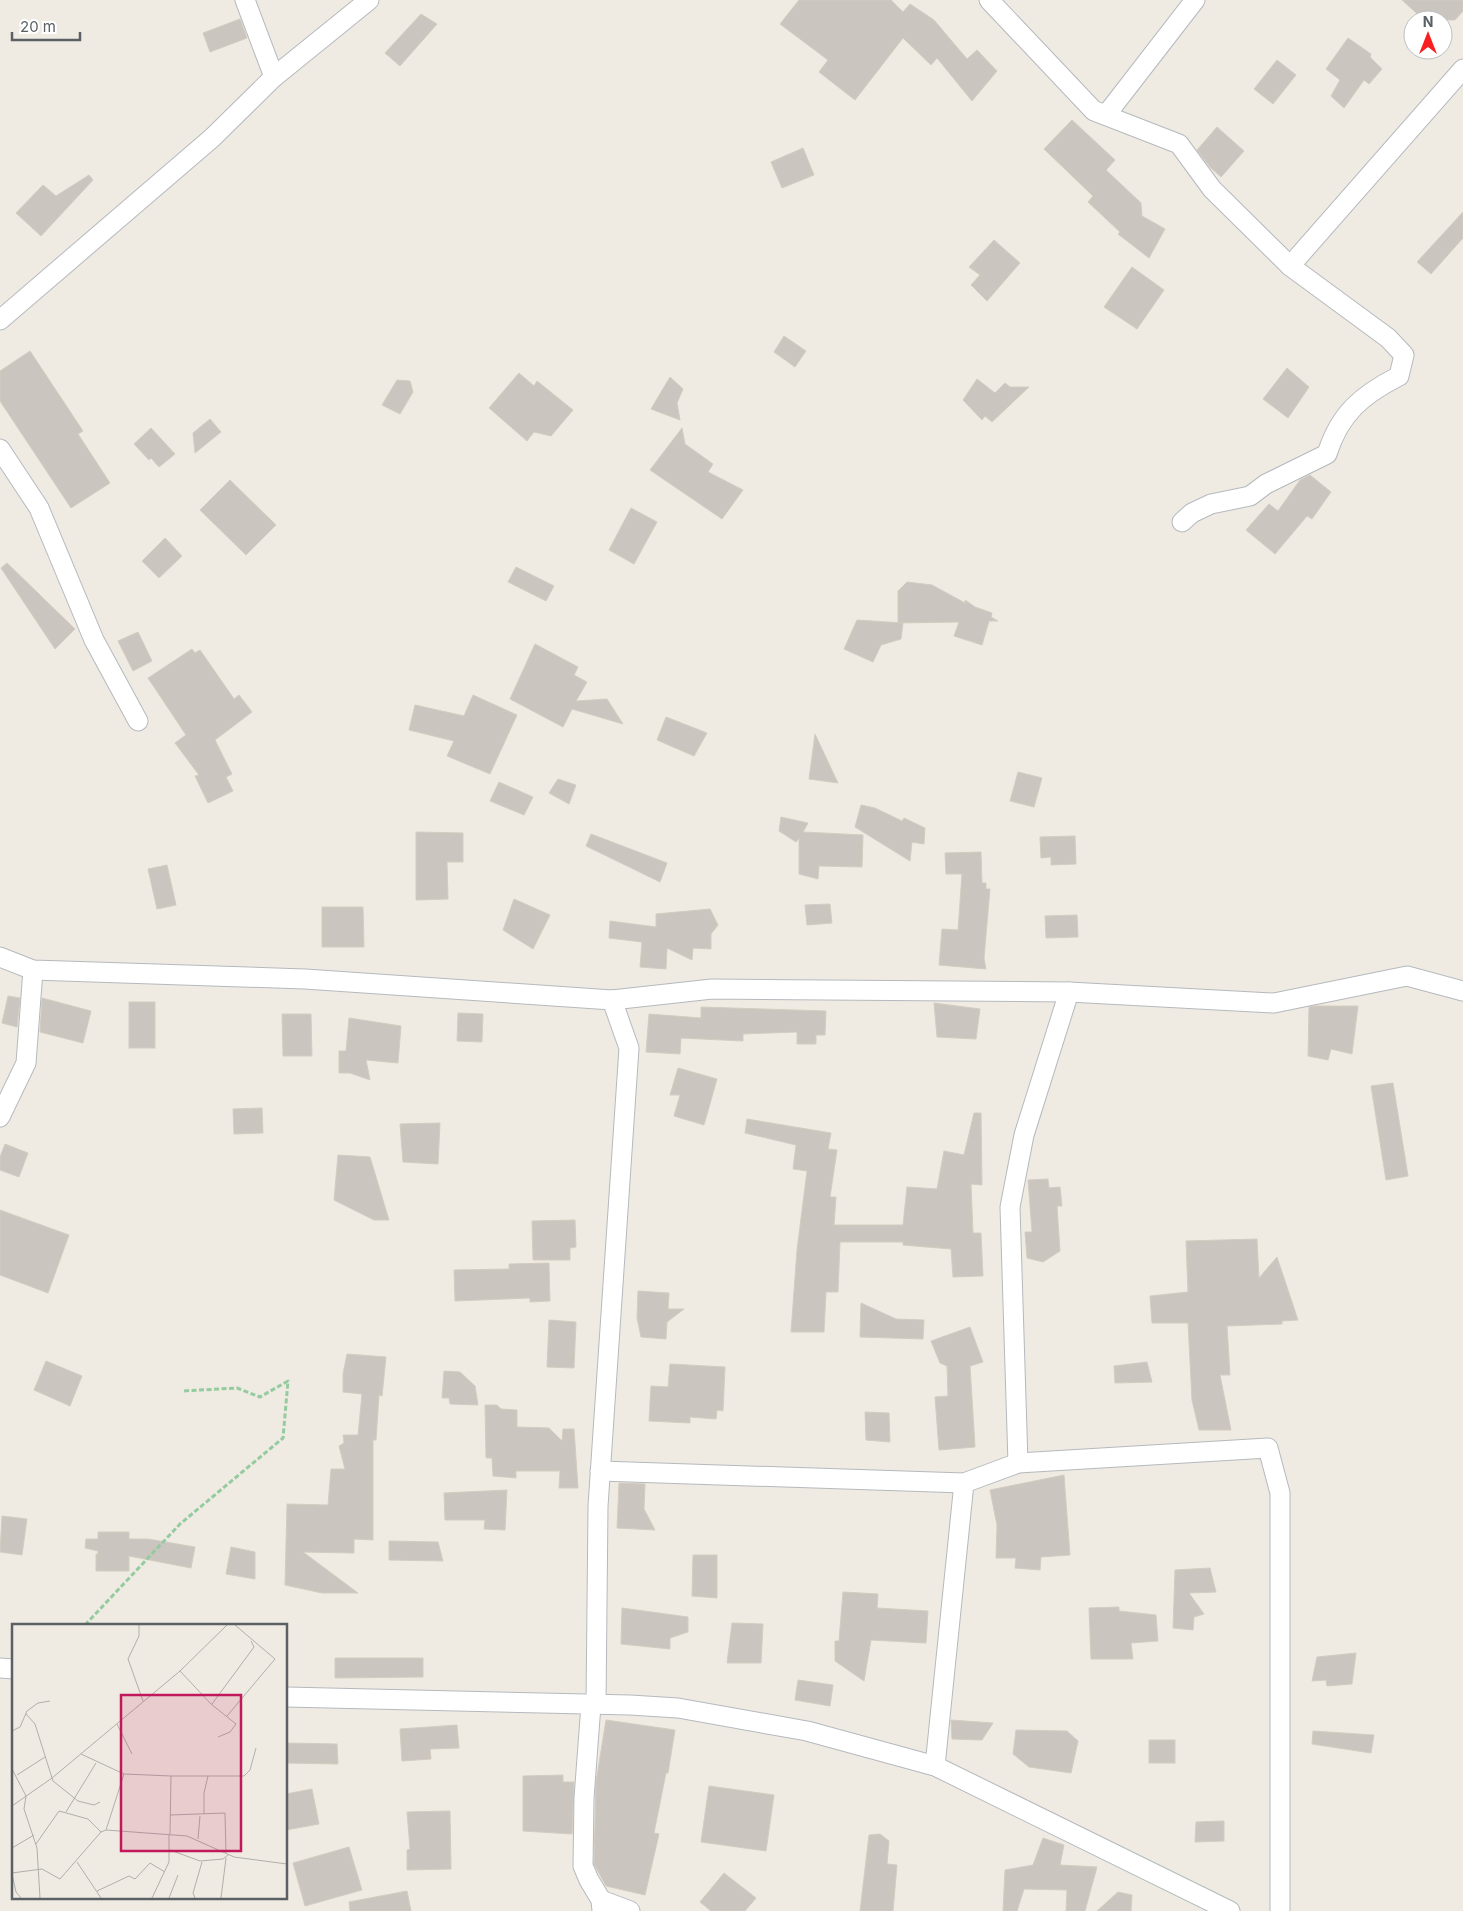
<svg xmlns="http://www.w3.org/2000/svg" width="1463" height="1911" viewBox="0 0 1463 1911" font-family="Inter,sans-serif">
	<rect width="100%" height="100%" fill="#efebe2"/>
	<g fill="#cac5bf" stroke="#d4ccc0">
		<polygon points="799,0 891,0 903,12 910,4 934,20 967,59 977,50 997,71 972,101 937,58 931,65 903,38 855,100 819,72 828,60 780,24"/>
		<polygon points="1402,0 1463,0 1463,11 1455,20 1424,20"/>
		<polygon points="421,14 437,24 400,66 385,53"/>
		<polygon points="240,19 247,38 210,52 203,33"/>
		<polygon points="1348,38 1371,54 1370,57 1382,69 1369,84 1364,80 1344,108 1331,96 1340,80 1326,69"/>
		<polygon points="1277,60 1296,75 1273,104 1254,89"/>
		<polygon points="1072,120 1115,160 1106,170 1141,203 1142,216 1165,229 1149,258 1118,234 1120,232 1088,202 1093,196 1044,149"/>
		<polygon points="1217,127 1244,151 1221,177 1210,167 1197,150"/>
		<polygon points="803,148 814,175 782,188 771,162"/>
		<polygon points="89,175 93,180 41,236 16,213 43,185 56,196"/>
		<polygon points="1463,212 1463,238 1431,274 1417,262"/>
		<polygon points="994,240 1020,263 987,301 971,285 980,275 969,267"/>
		<polygon points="1132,267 1164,290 1137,329 1104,307"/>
		<polygon points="784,336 806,351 795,367 774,352"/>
		<polygon points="30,351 83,431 78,434 110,483 71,508 0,401 0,371"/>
		<polygon points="1287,368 1309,387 1288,418 1263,399"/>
		<polygon points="519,373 534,386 537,381 573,410 551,436 534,432 527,441 489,408"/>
		<polygon points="670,377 683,389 677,403 680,420 651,409"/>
		<polygon points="977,379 995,393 1005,383 1010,387 1029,387 992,422 985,416 982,420 963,400"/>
		<polygon points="397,380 410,381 413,392 400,414 382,405"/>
		<polygon points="210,419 221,432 195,453 193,433"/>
		<polygon points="151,428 175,454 159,467 151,458 149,460 134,444"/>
		<polygon points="682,428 685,444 713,464 708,472 743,490 722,519 650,470"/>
		<polygon points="1310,475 1331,492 1312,519 1307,516 1275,554 1246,530 1269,504 1278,511 1300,480"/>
		<polygon points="230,480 276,525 246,555 200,510"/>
		<polygon points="631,508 657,522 634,564 609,550"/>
		<polygon points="165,538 182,556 159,578 142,561"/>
		<polygon points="7,563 75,629 55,649 1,568"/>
		<polygon points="516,567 554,586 546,601 508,582"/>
		<polygon points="907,582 932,585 965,603 965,600 975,607 992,613 991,617 998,621 989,621 982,645 954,636 959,622 898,623 898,591"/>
		<polygon points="857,620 903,623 901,639 881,645 873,662 844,649"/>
		<polygon points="138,632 152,661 133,671 118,641"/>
		<polygon points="535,644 578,667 574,675 587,682 576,701 607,699 623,724 572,709 563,727 510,699"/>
		<polygon points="192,649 195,653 200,650 234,699 239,695 252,712 215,740 232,774 226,777 233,791 208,803 195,776 199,775 175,743 186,735 148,678"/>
		<polygon points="473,695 517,715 490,774 447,756 454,741 409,730 415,705 464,716"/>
		<polygon points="666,717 707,733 694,756 657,740"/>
		<polygon points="815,734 838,783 809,779"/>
		<polygon points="1018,772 1042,778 1034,807 1010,801"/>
		<polygon points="558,779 576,785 569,804 549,793"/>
		<polygon points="499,782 533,797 524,815 490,801"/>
		<polygon points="861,805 875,808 902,821 904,818 925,828 924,844 912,842 910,861 855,827"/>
		<polygon points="781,817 808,823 803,832 863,835 862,867 819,866 818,879 799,874 799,838 796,842 779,831"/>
		<polygon points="416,832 463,833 463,862 447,862 448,899 416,900"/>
		<polygon points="591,834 667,863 660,882 586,846"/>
		<polygon points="1075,836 1076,864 1051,865 1051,857 1041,858 1040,837"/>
		<polygon points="981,852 982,883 986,883 986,889 990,889 984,958 986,969 939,965 942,929 958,930 962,874 946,874 945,853"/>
		<polygon points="167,865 176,905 157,909 148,869"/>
		<polygon points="514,899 550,915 533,949 503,930"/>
		<polygon points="830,904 832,923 807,925 805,905"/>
		<polygon points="322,907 363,907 364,947 322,947"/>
		<polygon points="710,909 718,925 711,934 711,949 693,948 692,960 667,948 666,969 640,967 642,942 609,938 610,921 656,927 656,914"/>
		<polygon points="1077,915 1078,937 1046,938 1045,916"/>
		<polygon points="8,996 20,998 17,1027 2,1023"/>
		<polygon points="42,998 91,1011 83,1043 40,1032"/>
		<rect x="129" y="1002" width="26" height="46"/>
		<polygon points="934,1003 980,1009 976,1039 937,1037"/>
		<polygon points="1315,1006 1358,1006 1352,1054 1331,1049 1328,1060 1308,1056 1309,1007"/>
		<polygon points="701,1007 826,1011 825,1035 816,1035 816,1044 797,1044 797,1032 743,1034 743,1041 681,1038 680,1054 646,1052 649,1014 701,1018"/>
		<polygon points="458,1013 483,1014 482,1042 457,1041"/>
		<polygon points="282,1014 311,1014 312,1056 283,1056"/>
		<polygon points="349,1018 401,1026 398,1063 366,1060 370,1080 350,1073 339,1073 339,1051 346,1051"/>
		<polygon points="678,1068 717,1079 704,1125 674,1116 680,1095 670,1095"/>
		<polygon points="1393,1083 1408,1176 1386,1180 1371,1086"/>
		<polygon points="262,1108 263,1133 234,1134 233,1109"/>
		<polygon points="974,1113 981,1113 982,1185 971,1184 973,1233 981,1233 983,1276 953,1277 951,1249 903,1245 903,1242 840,1242 838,1292 826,1292 824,1332 791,1332 797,1250 807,1171 793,1169 796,1145 745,1133 747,1119 831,1133 828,1149 837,1150 830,1197 836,1197 834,1225 903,1225 907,1187 937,1189 944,1151 964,1155"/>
		<polygon points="440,1123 438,1164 403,1162 400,1124"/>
		<polygon points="5,1144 28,1153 19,1177 0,1170 0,1157"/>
		<polygon points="338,1155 370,1157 389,1220 374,1220 334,1200"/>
		<polygon points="1048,1179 1049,1188 1060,1187 1062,1206 1057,1206 1060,1251 1043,1262 1027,1258 1025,1232 1032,1232 1028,1180"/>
		<polygon points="0,1210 69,1235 48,1293 0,1275"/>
		<polygon points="575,1220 576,1247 570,1248 570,1260 533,1260 532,1221"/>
		<polygon points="1257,1239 1259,1278 1277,1257 1298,1320 1282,1321 1282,1324 1227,1326 1230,1375 1220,1375 1231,1430 1199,1430 1192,1400 1188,1323 1152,1323 1150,1296 1188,1292 1186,1241"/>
		<polygon points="549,1263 550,1301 530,1302 530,1298 455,1301 454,1270 509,1269 509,1264"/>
		<polygon points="638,1291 669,1293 668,1309 684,1309 667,1322 666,1339 641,1337 637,1318"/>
		<polygon points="861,1303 896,1319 924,1320 923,1339 860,1337"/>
		<polygon points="549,1320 576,1322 574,1368 547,1367"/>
		<polygon points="970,1327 983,1362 970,1366 975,1447 939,1450 935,1397 948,1396 947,1366 940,1363 931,1341"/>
		<polygon points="347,1354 386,1357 382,1396 379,1395 376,1440 373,1440 373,1540 354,1539 354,1553 303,1552 358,1593 322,1593 285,1585 287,1504 328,1505 331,1469 345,1469 339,1446 344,1443 343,1435 358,1435 362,1394 343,1392 343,1374"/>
		<polygon points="46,1361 82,1376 70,1406 34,1390"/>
		<polygon points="1147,1362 1152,1382 1115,1383 1114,1366"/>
		<polygon points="670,1364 725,1367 723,1411 717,1410 716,1419 690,1417 690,1423 649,1421 651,1386 668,1387"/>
		<polygon points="444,1371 460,1372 475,1386 478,1405 450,1404 449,1398 442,1398"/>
		<polygon points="485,1405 497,1405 501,1409 517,1410 517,1427 549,1428 562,1441 563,1429 574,1429 578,1488 559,1488 560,1471 516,1471 516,1478 493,1476 492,1458 486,1458"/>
		<polygon points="865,1412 889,1413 890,1442 866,1440"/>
		<polygon points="1064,1475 1070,1555 1041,1557 1040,1570 1015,1568 1016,1558 996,1558 997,1525 990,1490"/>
		<polygon points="619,1483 645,1484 644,1509 655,1530 617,1528"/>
		<polygon points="507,1490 505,1530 484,1529 485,1520 445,1520 444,1493"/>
		<polygon points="2,1516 27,1519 22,1555 0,1552"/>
		<polygon points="98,1532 129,1532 129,1539 148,1539 195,1547 191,1568 129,1556 129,1571 96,1571 96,1554 98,1554 98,1551 85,1548 86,1539 98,1539"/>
		<polygon points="389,1541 438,1542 443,1561 389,1560"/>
		<polygon points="231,1547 255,1552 255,1579 226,1574"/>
		<polygon points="693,1555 717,1555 717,1598 692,1596"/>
		<polygon points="1210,1568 1216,1592 1189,1593 1204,1614 1194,1617 1193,1630 1173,1628 1175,1570"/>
		<polygon points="843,1592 878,1594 877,1608 928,1611 926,1643 871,1640 864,1681 835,1661 835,1641 839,1641"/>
		<polygon points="1119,1607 1119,1611 1156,1615 1158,1641 1131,1643 1133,1659 1091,1659 1089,1608"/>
		<polygon points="622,1608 688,1617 688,1632 670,1638 670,1649 621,1644"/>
		<polygon points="732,1623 763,1624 761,1663 727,1663"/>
		<polygon points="1356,1653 1352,1684 1327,1686 1326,1680 1312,1681 1317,1657"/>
		<polygon points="335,1658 423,1658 423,1677 335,1678"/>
		<polygon points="798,1680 833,1685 830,1706 795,1700"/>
		<polygon points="606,1720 675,1730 668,1773 666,1773 654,1833 659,1834 645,1895 606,1886 594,1864 596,1782"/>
		<polygon points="951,1720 993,1723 982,1740 952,1739"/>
		<polygon points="457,1725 459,1748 430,1749 431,1759 402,1761 400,1729"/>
		<polygon points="1016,1730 1067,1731 1078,1741 1071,1773 1029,1767 1013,1754"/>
		<polygon points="1313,1731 1374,1735 1371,1753 1312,1744"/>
		<rect x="1149" y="1740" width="26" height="23"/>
		<polygon points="286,1743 337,1744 338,1764 286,1763"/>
		<polygon points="563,1775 563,1782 574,1782 572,1834 523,1831 523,1776"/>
		<polygon points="709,1786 774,1795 766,1851 701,1842"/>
		<polygon points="312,1789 319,1824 286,1830 286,1794"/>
		<polygon points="450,1811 451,1869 407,1870 407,1850 410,1849 407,1812"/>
		<polygon points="1224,1821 1224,1841 1195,1842 1196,1822"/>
		<polygon points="880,1834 889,1841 887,1864 897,1865 893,1911 860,1911 869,1835"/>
		<polygon points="1043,1838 1064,1845 1060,1865 1097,1867 1085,1911 1066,1911 1067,1890 1024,1889 1017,1911 1003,1911 1005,1870 1033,1865"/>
		<polygon points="349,1847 362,1890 305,1906 293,1863"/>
		<polygon points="724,1873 756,1898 745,1911 711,1911 700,1902"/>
		<polygon points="407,1891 411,1911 350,1911 349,1902"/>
		<polygon points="1118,1892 1132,1895 1131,1911 1097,1911"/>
	</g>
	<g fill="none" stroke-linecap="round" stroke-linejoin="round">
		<defs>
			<g id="street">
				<polyline points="245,0 274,77"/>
				<path d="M989 0 1094 111 1179 144 1212 189 1290 266 1388 338 1404 355 1399 376C1362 395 1340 413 1327 454L1266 484 1250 496 1211 504 1192 513 1182 522"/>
				<polyline points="1095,111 1106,115 1195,0"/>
				<polyline points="1290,266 1463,69"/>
				<polyline points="0,320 212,138 274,77 369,0"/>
				<polyline points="0,449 39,508 94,640 138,721"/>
				<polyline points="0,957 33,970 305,979 612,1000 629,1048 598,1506 596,1705"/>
				<polyline points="612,1000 712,989 1069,992 1274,1003 1407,976 1463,991"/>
				<polyline points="0,1117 26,1063 33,970"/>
				<polyline points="1018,1463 1010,1207 1024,1135 1069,992"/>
				<polyline points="600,1471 964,1483 1018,1463 1268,1448 1280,1493 1280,1911"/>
				<polyline points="0,1668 14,1669"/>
				<polyline points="286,1697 630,1705 678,1708 807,1731 935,1766 1230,1911"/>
				<polyline points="591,1705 584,1798 583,1866 589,1880 601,1900 602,1911"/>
				<polyline points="935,1766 964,1483"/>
				<polyline points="601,1900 630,1911"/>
			</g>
		</defs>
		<use href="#street" stroke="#b5b9be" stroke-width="21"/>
		<polyline stroke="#94cb9f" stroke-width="3" stroke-dasharray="5 2.5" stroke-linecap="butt" points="85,1625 180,1524 283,1438 288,1381 260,1397 237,1388 182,1391"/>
		<use href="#street" stroke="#fff" stroke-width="19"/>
	</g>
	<g transform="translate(12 1624)">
		<rect width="275" height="275" fill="#efebe2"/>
		<path fill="none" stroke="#afafac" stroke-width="1" d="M127 1V12L116 35 131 77M168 47 199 80 224 100 218 108 206 113M200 80 242 23 239 17M14 90 23 100 41 157 66 177 82 181 88 178M215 92 263 35 223 1M105 100 120 130M0 107 8 103 15 87 26 79 38 77M69 130 112 150 159 152 158 210M0 145 14 172 12 185 25 224 28 274M5 151 33 133M159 152H232L238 146 244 124M0 182 40 154 168 47 215 1M54 188 84 139M192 190V169L196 152M158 191 213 189 214 229M94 206 112 150M186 215 188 192M24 220 47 187 76 195 89 208M0 224 22 211M158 226 188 237 211 235 216 231M65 238 89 274M0 249 30 245 48 255 89 208 94 206 175 212 222 233 275 240M0 250 4 268 9 274M85 267 117 252 123 255 138 239 153 248M140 274 157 238V210M157 274 166 251M183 274 181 269 190 238M209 274 214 234"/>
		<path fill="#c2185b" fill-opacity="0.15" stroke="#c2185b" stroke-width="2.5" d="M109 71H229V227H109Z"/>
		<rect width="275" height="275" fill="none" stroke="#5a6064" stroke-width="2.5"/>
	</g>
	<g transform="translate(1428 35)"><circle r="24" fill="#ffffff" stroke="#bdbfc1"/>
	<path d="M0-4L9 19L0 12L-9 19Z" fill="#f91e20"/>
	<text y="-8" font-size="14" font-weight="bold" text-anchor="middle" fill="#5a6064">N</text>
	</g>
	<path d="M12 32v8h68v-8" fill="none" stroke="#5a6064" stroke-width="2.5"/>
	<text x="20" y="32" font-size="15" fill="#5a6064" stroke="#ffffff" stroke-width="4" paint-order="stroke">20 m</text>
</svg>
